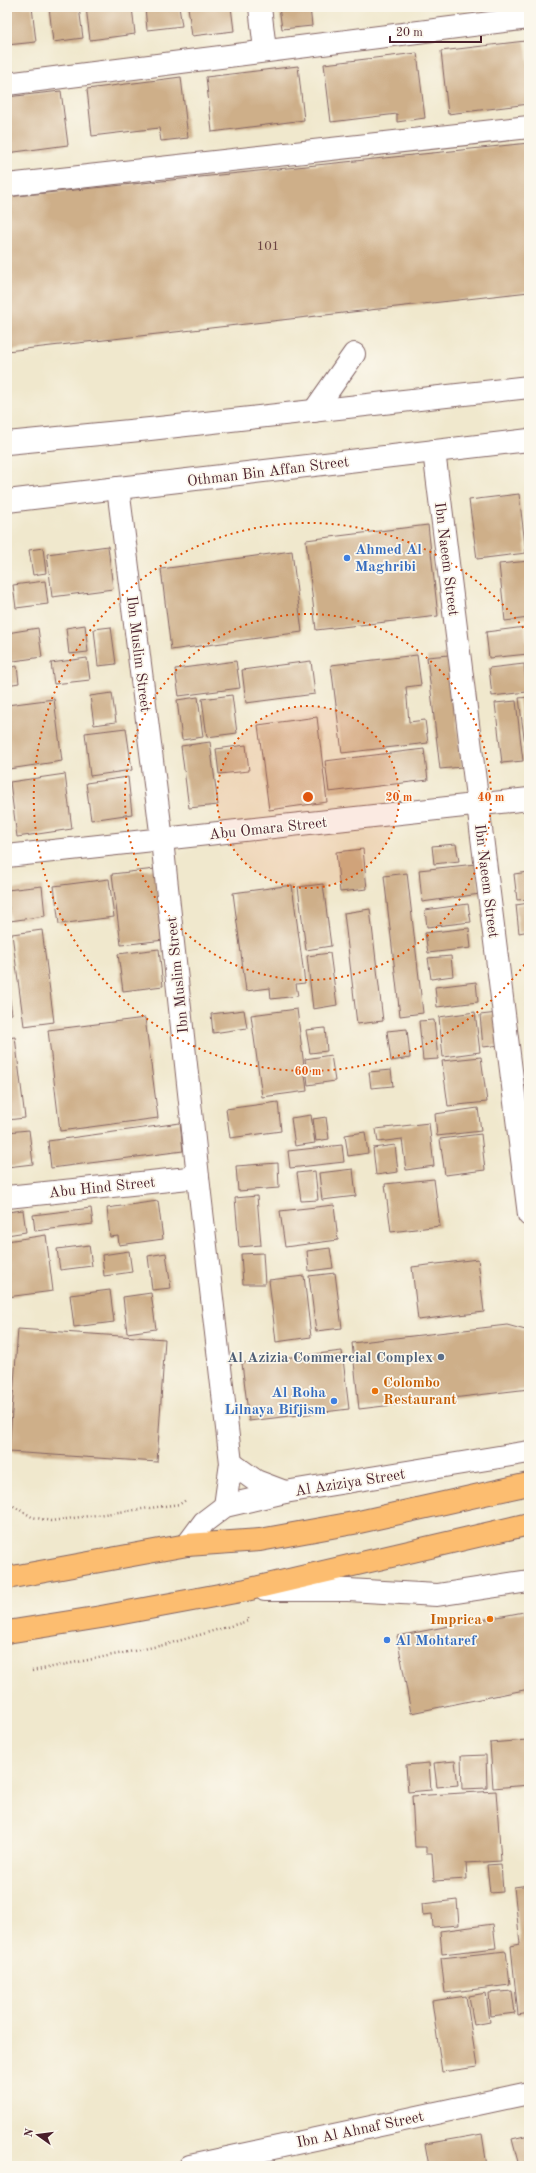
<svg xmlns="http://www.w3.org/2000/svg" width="536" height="2173" viewBox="0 0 536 2173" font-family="'Old Standard TT',serif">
	<rect width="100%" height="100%" fill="#fbf7ec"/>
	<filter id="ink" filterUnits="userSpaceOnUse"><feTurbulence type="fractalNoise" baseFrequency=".025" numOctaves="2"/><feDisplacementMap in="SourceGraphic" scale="8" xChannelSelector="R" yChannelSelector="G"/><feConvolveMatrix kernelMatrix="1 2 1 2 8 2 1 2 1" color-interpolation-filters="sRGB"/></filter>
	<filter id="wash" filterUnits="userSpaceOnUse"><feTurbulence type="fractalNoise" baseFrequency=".012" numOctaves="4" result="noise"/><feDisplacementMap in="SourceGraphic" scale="16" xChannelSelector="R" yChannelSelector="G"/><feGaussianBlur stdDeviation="0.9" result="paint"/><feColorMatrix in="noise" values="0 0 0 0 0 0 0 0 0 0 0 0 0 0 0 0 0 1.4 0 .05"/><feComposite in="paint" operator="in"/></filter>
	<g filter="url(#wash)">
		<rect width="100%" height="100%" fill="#f0e8cd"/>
		<g id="blocks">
			<g fill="#ceaf89">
				<polygon points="7,7 32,7 36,42 7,45"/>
				<polygon points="49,7 79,7 83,38 53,42"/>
				<polygon points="86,7 132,7 135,34 90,40"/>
				<polygon points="145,7 179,7 182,26 147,30"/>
				<polygon points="188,7 231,7 234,31 192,36"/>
				<polygon points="279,7 310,7 312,26 282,29"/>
				<polygon points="525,41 529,71 529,104 448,114 441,51"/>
				<polygon points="417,53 425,118 397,122 397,114 331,122 324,64"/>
				<polygon points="298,66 304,120 212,132 206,77"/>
				<polygon points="181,77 188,138 161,141 159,128 92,136 87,89"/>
				<polygon points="61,91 68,145 7,153 7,97"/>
				<polygon points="529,143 529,292 7,351 7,197"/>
				<polygon points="519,494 526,553 477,559 469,500"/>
				<polygon points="428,525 438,616 316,630 306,540"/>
				<polygon points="108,546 113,589 52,597 47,554"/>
				<polygon points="43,548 46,573 33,575 29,550"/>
				<polygon points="292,551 302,632 171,650 161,569"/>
				<polygon points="529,561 529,618 505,621 499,564"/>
				<polygon points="45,581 48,604 16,608 13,585"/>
				<polygon points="85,625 88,652 69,654 66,628"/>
				<polygon points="111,627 116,664 98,666 94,629"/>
				<polygon points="525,627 528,654 489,658 486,632"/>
				<polygon points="38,628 42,657 7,662 7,633"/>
				<polygon points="417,655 421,685 406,687 409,722 425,720 428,743 342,753 331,665"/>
				<polygon points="449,655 462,767 440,769 427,657"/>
				<polygon points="87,658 90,680 54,684 51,663"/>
				<polygon points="236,661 240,688 179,696 175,669"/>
				<polygon points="311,661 315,694 246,703 242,670"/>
				<polygon points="524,664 527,692 492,696 489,668"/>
				<polygon points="17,666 19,683 7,685 7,668"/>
				<polygon points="112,693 116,722 94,725 90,696"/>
				<polygon points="232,695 237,733 207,737 202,699"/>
				<polygon points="198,697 203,737 182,740 177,700"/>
				<polygon points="529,697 529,769 528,769 519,698"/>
				<polygon points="54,699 62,761 9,769 7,752 7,705"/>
				<polygon points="516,701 523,761 502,763 495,703"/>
				<polygon points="317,717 327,802 269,810 258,725"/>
				<polygon points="126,728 132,770 90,776 85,733"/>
				<polygon points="210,742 218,805 189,808 181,746"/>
				<polygon points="246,745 249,771 219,774 216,749"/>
				<polygon points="424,749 428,780 329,792 325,761"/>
				<polygon points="65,774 72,829 17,837 10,782"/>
				<polygon points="128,777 132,814 91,820 86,783"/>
				<polygon points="456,844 459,861 434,864 432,846"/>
				<polygon points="363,849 367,889 340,892 336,852"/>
				<polygon points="476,864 480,894 422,902 419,870"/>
				<polygon points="155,869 164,940 121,945 112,874"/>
				<polygon points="529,872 529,899 517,900 514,874"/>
				<polygon points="407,873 423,1013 400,1016 384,876"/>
				<polygon points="109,879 114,917 59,924 54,886"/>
				<polygon points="323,884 331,946 306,950 298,887"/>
				<polygon points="292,885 305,983 296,984 298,996 271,999 270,988 246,991 233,893"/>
				<polygon points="42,886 45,916 10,921 7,890"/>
				<polygon points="529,903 529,931 519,933 516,905"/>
				<polygon points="468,904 471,922 427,927 425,910"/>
				<polygon points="370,909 383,1021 357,1024 344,913"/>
				<polygon points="469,928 471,948 428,953 425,933"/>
				<polygon points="42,930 54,1022 24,1026 12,934"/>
				<polygon points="159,949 163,986 123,991 118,954"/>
				<polygon points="330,953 337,1005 313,1009 307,956"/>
				<polygon points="451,956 453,976 431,979 428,958"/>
				<polygon points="7,981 12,1014 7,1015"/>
				<polygon points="476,982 478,1002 437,1007 435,987"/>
				<polygon points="297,1009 307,1091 262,1097 251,1015"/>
				<polygon points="244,1010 247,1028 213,1033 211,1014"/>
				<polygon points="475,1012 480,1052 443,1057 439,1017"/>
				<polygon points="498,1013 501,1045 483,1047 480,1015"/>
				<polygon points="145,1018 158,1118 60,1131 48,1030"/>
				<polygon points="434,1020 438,1059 423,1060 419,1021"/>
				<polygon points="325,1028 327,1051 310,1053 306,1030"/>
				<polygon points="407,1029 410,1058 391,1061 387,1031"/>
				<polygon points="15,1037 25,1118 7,1120 7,1038"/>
				<polygon points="331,1055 335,1081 308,1085 305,1059"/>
				<polygon points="481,1057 487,1102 448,1106 442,1061"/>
				<polygon points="391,1070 393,1086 371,1088 369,1072"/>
				<polygon points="278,1102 281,1131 230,1138 226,1109"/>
				<polygon points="478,1108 481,1131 437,1136 435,1114"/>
				<polygon points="311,1115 315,1143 295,1146 291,1118"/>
				<polygon points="326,1117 329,1139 316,1141 313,1119"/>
				<polygon points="180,1123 183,1151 51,1168 48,1141"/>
				<polygon points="429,1123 434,1166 406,1170 402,1139 378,1142 376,1129"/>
				<polygon points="29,1130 33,1164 7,1167 7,1132"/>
				<polygon points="365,1132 368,1153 348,1156 345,1135"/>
				<polygon points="481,1134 485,1170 445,1175 440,1139"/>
				<polygon points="342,1145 344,1162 290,1168 288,1151"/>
				<polygon points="395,1145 398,1172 376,1175 373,1148"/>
				<polygon points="278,1163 279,1188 238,1191 236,1166"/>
				<polygon points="353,1169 356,1196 322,1200 319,1173"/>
				<polygon points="315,1171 318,1200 301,1201 297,1173"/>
				<polygon points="434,1179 440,1226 391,1232 385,1184"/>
				<polygon points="257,1196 261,1245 239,1247 235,1198"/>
				<polygon points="158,1201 163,1239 119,1245 118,1236 110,1237 107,1208"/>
				<polygon points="334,1205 338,1240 285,1247 280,1211"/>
				<polygon points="91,1208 93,1224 35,1231 33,1215"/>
				<polygon points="23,1210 26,1232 7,1235 7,1212"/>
				<polygon points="46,1235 53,1291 7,1297 7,1241"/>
				<polygon points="89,1245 92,1266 60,1270 57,1249"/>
				<polygon points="330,1248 333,1268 309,1271 307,1251"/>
				<polygon points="129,1251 132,1272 104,1276 102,1255"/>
				<polygon points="166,1253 171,1288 152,1290 148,1256"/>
				<polygon points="263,1253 265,1284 243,1284 241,1254"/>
				<polygon points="478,1259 484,1312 418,1320 412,1267"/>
				<polygon points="335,1273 342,1328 316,1331 309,1276"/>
				<polygon points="304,1276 311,1337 276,1342 269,1280"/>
				<polygon points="110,1290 114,1322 74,1327 70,1295"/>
				<polygon points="151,1293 156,1329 127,1333 123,1297"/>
				<polygon points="507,1325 529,1331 529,1389 359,1409 352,1343"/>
				<polygon points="18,1329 165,1339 157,1462 9,1452"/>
				<polygon points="342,1351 349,1409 249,1421 242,1363"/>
				<polygon points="529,1611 529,1689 411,1713 397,1636"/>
				<polygon points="527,1740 529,1785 493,1788 490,1743"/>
				<polygon points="486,1755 487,1788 462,1789 461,1756"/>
				<polygon points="455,1761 458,1785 437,1787 434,1763"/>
				<polygon points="429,1763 431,1790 408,1792 406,1765"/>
				<polygon points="496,1791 501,1861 466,1863 467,1879 434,1881 432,1853 426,1853 426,1847 415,1847 412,1796"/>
				<polygon points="501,1864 503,1892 490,1893 487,1865"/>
				<polygon points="529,1885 529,2013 518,2015 511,1946 520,1944 514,1887"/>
				<polygon points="457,1900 459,1925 433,1927 432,1914 423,1915 422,1904"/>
				<polygon points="493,1924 496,1948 442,1954 440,1931"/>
				<polygon points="506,1951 510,1985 445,1993 441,1958"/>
				<polygon points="512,1991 515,2013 491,2016 489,1993"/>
				<polygon points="486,1993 490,2022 474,2025 469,1996"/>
				<polygon points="466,1996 477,2067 442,2072 432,2001"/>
				<polygon points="482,2134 487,2166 429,2166 425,2144"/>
				<polygon points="529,2135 529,2166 519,2166 512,2139"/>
			</g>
		</g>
	</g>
	<g filter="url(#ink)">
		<use href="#blocks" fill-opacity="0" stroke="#846564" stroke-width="1"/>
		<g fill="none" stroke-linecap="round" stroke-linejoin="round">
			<defs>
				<g id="minor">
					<polyline points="260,7 265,50"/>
					<polyline points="7,84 529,18"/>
					<polyline points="7,185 529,127"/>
					<polyline points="314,411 354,354"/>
					<polyline points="7,443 150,429 529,387"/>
					<polyline points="434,451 529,1215"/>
					<polyline points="118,488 162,840 198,1177 231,1463 225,1506"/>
					<polyline points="7,501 529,440"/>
					<polyline points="7,856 529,799"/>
					<polyline points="7,1197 198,1177"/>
					<polyline points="231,1463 256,1481 285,1492"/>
					<polyline points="187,1545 204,1522 225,1506 285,1492 529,1452"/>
					<polyline points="265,1590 348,1590 437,1595 529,1581"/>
					<polyline points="190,2166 529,2093"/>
				</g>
				<g id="major">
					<polyline points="7,1578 187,1545 260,1540 359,1522 529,1484"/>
					<polyline points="7,1632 101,1617 246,1590 529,1524"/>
				</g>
			</defs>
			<use href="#minor" stroke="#846564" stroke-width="24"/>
			<use href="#major" stroke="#846564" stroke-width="24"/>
			<g stroke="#846564" stroke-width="2.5" stroke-dasharray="1 3" stroke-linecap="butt">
				<polyline points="10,1504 32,1517 51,1521 180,1504 186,1500"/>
				<polyline points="32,1671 164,1645 248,1621 248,1616"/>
			</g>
			<use href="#minor" stroke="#fff" stroke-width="22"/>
			<use href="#major" stroke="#fcbd6f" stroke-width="22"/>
		</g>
	</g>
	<circle cx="308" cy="797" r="91" fill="#e0560e" fill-opacity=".12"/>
	<g fill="none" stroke="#e0560e" stroke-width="2" stroke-dasharray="2 4">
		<circle cx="308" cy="797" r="91"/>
		<circle cx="308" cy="797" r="183"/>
		<path d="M528 960A274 274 0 1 1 528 634"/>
	</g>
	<g fill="#3f7fe0" stroke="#fbf7ec" stroke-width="1.5">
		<circle cx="347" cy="558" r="4"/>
		<circle cx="334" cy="1401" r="4"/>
		<circle cx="387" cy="1640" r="4"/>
	</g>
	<circle fill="#5c6f8a" stroke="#fbf7ec" stroke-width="1.5" cx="441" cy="1357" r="4"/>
	<g fill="#e8710a" stroke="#fbf7ec" stroke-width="1.5">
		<circle cx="375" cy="1391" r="4"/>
		<circle cx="490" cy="1619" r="4"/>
	</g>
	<g text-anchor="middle" stroke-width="3.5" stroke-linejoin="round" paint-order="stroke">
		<g font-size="13" fill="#6b4342">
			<text x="268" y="250">101</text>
		</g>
		<g font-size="15" fill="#4a1f2b" stroke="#fbf7ec">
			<text transform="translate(268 471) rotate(-7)" y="5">Othman Bin Affan Street</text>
			<text transform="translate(447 559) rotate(83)" y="5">Ibn Naeem Street</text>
			<text transform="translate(139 654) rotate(83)" y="5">Ibn Muslim Street</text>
			<text transform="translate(268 828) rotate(-6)" y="5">Abu Omara Street</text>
			<text transform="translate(487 881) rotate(83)" y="5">Ibn Naeem Street</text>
			<text transform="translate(177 975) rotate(-96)" y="5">Ibn Muslim Street</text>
			<text transform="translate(102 1187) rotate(-6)" y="5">Abu Hind Street</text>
			<text transform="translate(350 1482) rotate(-9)" y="5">Al Aziziya Street</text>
			<text transform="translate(360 2129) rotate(-12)" y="5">Ibn Al Ahnaf Street</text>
		</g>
		<g font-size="15" font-weight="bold" fill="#366cbe" stroke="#fbf7ec" text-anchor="start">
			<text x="355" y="554">Ahmed Al<tspan x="355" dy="17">Maghribi</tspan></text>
			<text x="326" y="1397" text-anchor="end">Al Roha<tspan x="326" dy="17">Lilnaya Bifjism</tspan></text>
			<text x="395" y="1645">Al Mohtaref</text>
		</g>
		<g font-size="15" font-weight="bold" fill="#4e5e75" stroke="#fbf7ec" text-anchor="end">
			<text x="433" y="1362">Al Azizia Commercial Complex</text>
		</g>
		<g font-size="15" font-weight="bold" fill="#c56008" stroke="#fbf7ec" text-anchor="start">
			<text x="383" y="1387">Colombo<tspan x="383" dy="17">Restaurant</tspan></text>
			<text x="482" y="1624" text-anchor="end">Imprica</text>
		</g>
	</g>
	<circle cx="308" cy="797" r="6" fill="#e0560e" stroke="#fbf7ec" stroke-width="2"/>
	<g font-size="12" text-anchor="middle" font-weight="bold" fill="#e0560e" stroke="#fbf7ec" stroke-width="3.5" stroke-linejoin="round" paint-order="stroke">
		<text x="399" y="801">20 m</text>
		<text x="491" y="801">40 m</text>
		<text x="308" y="1075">60 m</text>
	</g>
	<rect width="536" height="2173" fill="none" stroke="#fbf7ec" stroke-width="24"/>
	<g transform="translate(38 2135) rotate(284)" stroke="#fbf7ec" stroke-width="3" paint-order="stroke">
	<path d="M0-3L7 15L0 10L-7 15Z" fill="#4a1f2b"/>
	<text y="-6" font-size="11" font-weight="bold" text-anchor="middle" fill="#4a1f2b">N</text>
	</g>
	<path d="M390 36v6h91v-6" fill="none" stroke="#4a1f2b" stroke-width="2"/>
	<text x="396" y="36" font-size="12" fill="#4a1f2b" stroke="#fbf7ec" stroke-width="3" paint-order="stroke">20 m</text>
</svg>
